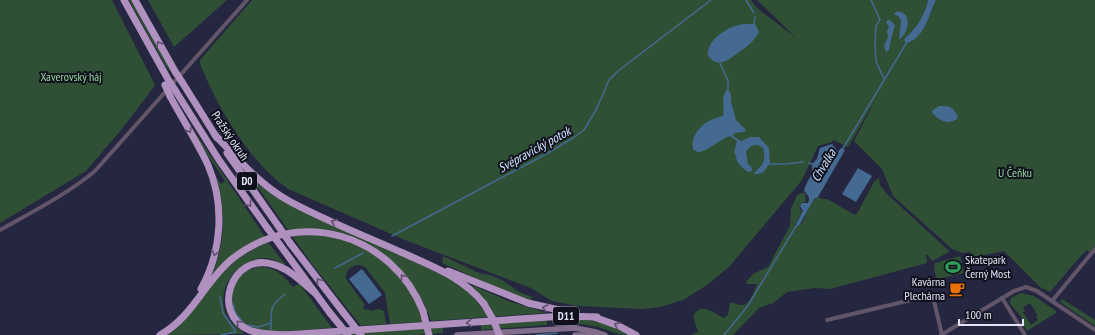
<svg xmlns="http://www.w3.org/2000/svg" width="1095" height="335" viewBox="0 0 1095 335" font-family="'PT Sans Narrow',sans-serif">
	<rect width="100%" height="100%" fill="#252741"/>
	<g fill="#2f5034" fill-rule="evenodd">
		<polygon points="0,0 112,0 155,85 144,100 121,130 86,171 0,223"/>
		<polygon points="129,0 131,0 173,74 172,74 165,65"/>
		<polygon points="148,0 227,0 174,47"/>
		<path d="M252 0H751L757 8 796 38 757 0H928C925 15 916 29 904 39L911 42C925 30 930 16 936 0H1095V246L1089 252 1087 250 1078 259 1050 292 1040 287 1004 251 980 256 978 261 975 260 977 256 975 257 970 252 963 253 952 249 893 196 882 169 854 141 877 97 848 147 833 140 832 142 818 146 802 180 729 267 707 285 683 300 660 307 642 309 578 306 552 301 531 288 405 240 288 189C248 160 218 108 200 64V60Z"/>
		<path d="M193 129 265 237 239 250 212 274C226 243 226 209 216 177L221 184 225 181 205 151Z"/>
		<path d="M879 178 880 185 887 194 949 251V252L932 261 928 255H926L927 263 830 289 815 288 787 292 773 303 759 308 733 335H691L698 332 694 319V314C703 302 714 314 724 318L728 315 730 303C735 302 738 306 743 305 750 304 755 290 757 284H747L746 282 753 274 768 267 790 226 791 209 797 195 801 193H805L806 202H803L799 207 802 212 795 225 799 226C807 219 808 202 818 197L822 199H827L855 215 858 212 874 182Z"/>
		<path d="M252 179 263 188 452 280 469 292 485 312 491 308 472 285 508 301 544 312V313L431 321C416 275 377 237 328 230 315 228 302 230 288 230Z"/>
		<path d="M314 235C321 236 329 236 336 238 370 246 403 272 417 304 420 310 421 316 423 322L390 324 385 293 366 268C357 260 344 269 346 279L365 305 363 307 365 310 368 309 370 311 379 309 384 311 386 324 361 326 312 264 292 236Z"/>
		<path d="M268 242 285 264 284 265C279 262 273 259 267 258 239 257 215 287 226 314 230 323 238 328 245 334L168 335C191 318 203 294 222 273 235 259 251 250 268 242Z"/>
		<polygon points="443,256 479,273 490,275 502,280 519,292 532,297 531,300 509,293 442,263"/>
		<polygon points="960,256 964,273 937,279 934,270 935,263"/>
		<path d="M259 267C275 266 284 276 293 287L298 284V283H299L332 328 272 332 252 330 236 317 230 298 236 280 248 270Z"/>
		<path d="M1021 293 1034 296 1056 311V313L1027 331 1021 321 1023 320C1019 313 1014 309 1010 303L1011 298ZM1030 303 1038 316 1036 317 1038 320 1031 325 1023 312 1025 311 1023 307Z"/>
		<polygon points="1062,299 1095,320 1095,326 1060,302"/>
		<path d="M559 318 596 321 610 325 629 335C616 335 611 331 598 327 586 324 572 323 559 324Z"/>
		<polygon points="547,319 547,325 481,330 481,324"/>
		<polygon points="443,327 443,333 415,335 313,335"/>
	</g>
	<g fill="#446a91">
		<path d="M928 0H936C930 13 923 41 906 43L904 39C916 29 925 15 928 0Z"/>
		<path d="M896 12C912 10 910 32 900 39H899L901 21 899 17 894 14Z"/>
		<path d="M888 20H890L895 25C893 33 890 41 889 50L886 52 884 46 888 37 887 31 889 27 886 22Z"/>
		<path d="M743 24H755L759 32C754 41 747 47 739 52 731 58 721 67 712 60 709 57 707 55 708 52 710 37 730 26 743 24Z"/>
		<path d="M728 89 731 95V102L736 120 746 130 744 132 734 133 733 136 741 141 750 137H759L769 148 770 164C764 169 766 174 754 174 756 170 757 170 760 167 765 163 765 154 763 148 757 143 750 144 746 152L748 164 752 168V171L749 172C746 171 739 165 737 161 736 158 736 155 734 152L737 141 730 136C720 139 706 153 697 152L693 149C690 137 701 124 711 120 715 118 719 117 723 116 725 107 720 95 728 89Z"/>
		<path d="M939 106C951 106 952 106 958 117L957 119C947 125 941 121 933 114L932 111Z"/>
		<path d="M832 144 838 152 841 148 845 150 818 197 814 199 799 226 796 224 803 211 800 206 802 203H808C811 198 807 194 804 191 806 181 814 175 812 164L817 159 820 148Z"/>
		<polygon points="858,168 872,176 856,202 842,194"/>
		<polygon points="362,269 382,295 369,304 349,279"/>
	</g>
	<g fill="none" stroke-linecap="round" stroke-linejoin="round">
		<g stroke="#446a91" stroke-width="1.5">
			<polyline points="746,0 754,13"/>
			<polyline points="871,0 880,20 876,26 875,44 876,61 884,79"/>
			<polyline points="754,24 755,17"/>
			<polyline points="720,63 728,81 728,89"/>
			<polyline points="842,150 907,42"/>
			<polyline points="809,163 812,164"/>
			<polyline points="770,164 785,164 803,162"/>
			<polyline points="392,236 548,153 573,138 584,130 597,108 609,80 618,71 711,0"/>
			<polyline points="335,268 363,253"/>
			<polyline points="220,297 223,313 236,332"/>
			<polyline points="233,304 236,314 243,322"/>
			<polyline points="247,325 258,327 271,323"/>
			<path d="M271 329C271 310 269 306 285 294"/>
			<polyline points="221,335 235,332"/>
			<polyline points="536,335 557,333"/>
			<polyline points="724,335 747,307 798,223"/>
		</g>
		<g stroke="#625568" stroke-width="4">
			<path d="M0 230C32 212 66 195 95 171L247 0"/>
			<polyline points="1002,298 1025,335"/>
			<polyline points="1052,301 1095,249"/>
			<polyline points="827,320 928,296 933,298 934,301 942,335"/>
			<polyline points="941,335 1014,291 1026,287 1037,291 1095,330"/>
		</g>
		<g stroke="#826d8b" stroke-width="5.5">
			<polyline points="457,335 575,328 596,332 605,335"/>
			<polyline points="575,335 595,335"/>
		</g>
		<g stroke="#b090be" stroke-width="7">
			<polyline points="124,0 169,81"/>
			<polyline points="135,0 176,73"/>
			<polyline points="182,82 217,138"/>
			<polyline points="175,90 219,160 268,229"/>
			<path d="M170 96C182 119 197 141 208 165 225 205 222 251 201 289"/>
			<path d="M215 135C238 159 260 185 289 201 326 221 365 236 403 253 432 266 464 278 484 304"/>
			<polyline points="227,153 279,227"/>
			<polyline points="290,243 343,312"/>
			<polyline points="280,245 330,313"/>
			<polyline points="448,271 528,303 572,313"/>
			<polyline points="594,317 619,326 636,335"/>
			<path d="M160 335C192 318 205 281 232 259 299 206 392 234 423 311"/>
			<polyline points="284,335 564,316 597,317"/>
			<path d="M288 335C276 334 261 335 249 330 210 313 232 253 272 264 289 268 302 282 315 293"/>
		</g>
		<g stroke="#b090be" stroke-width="7">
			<polyline points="176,73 182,82"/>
			<polyline points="169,81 175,90"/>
			<polyline points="165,85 170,96"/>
			<polyline points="279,227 290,243"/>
			<polyline points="268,229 280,245"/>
			<polyline points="484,304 494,321 499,335"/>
			<polyline points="423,311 429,335"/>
			<polyline points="343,312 361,335"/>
			<polyline points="330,313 348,335"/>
		</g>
	</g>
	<defs><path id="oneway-chevron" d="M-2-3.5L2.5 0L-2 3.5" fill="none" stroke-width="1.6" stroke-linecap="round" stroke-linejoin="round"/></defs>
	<g stroke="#60506e">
		<use href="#oneway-chevron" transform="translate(159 44) rotate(-120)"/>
		<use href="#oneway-chevron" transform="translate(189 130) rotate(61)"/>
		<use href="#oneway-chevron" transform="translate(249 204) rotate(54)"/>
		<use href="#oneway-chevron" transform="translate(334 222) rotate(-156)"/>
		<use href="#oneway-chevron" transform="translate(215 253) rotate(104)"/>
		<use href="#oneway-chevron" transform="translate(403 277) rotate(-128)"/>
		<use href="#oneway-chevron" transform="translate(319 281) rotate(-127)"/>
		<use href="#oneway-chevron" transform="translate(545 308) rotate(-167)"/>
		<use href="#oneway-chevron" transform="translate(239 323) rotate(-135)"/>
		<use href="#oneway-chevron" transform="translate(469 323) rotate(176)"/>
		<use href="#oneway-chevron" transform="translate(617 325) rotate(-156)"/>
	</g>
	<defs>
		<symbol id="stadium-bare" viewBox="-9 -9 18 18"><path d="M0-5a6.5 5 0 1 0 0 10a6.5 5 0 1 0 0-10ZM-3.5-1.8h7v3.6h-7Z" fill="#2e9e5b" stroke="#10111d" stroke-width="2.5" paint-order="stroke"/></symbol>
		<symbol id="cafe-bare" viewBox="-9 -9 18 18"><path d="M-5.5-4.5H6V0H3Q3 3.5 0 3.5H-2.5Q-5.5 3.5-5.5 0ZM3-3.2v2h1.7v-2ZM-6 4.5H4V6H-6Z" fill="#e8710a" stroke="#10111d" stroke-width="2.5" paint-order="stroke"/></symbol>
	</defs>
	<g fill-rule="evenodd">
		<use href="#stadium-bare" x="942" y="256" width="22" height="22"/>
		<use href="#cafe-bare" x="946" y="278" width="22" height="22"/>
	</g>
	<g text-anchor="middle" stroke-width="4" stroke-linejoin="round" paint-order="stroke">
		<g fill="#10111d" stroke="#a4a5b6" stroke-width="1">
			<rect x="237" y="172" width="20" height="18" rx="3"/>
			<rect x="553" y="307" width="26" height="18" rx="3"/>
		</g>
		<g font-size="11" font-weight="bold" fill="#e3e5f7">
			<text x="247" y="185">D0</text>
			<text x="566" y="320">D11</text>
		</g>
		<g font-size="12" fill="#95d99f" stroke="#10111d">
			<text x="71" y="81">Xaverovský háj</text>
			<text x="1015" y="177">U Čeňku</text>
		</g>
		<g font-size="12" fill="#e3e5f7" stroke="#10111d">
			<text transform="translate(230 136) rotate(56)" y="4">Pražský okruh</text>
		</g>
		<g font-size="12" fill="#e3e5f7" stroke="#10111d" text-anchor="start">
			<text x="965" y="264">Skatepark<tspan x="965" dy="14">Černý Most</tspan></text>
			<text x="945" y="286" text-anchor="end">Kavárna<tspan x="945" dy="14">Plechárna</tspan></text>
		</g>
		<g font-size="13" font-style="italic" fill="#cde4fd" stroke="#10111d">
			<text transform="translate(534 149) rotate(-29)" y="5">Svépravický potok</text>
			<text transform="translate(823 165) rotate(-59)" y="5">Chvalka</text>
		</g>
	</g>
	<path d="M959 319v6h64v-6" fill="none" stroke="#e3e5f7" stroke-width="2"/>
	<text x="965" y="319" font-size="12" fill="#e3e5f7" stroke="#10111d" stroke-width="3" paint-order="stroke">100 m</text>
</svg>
